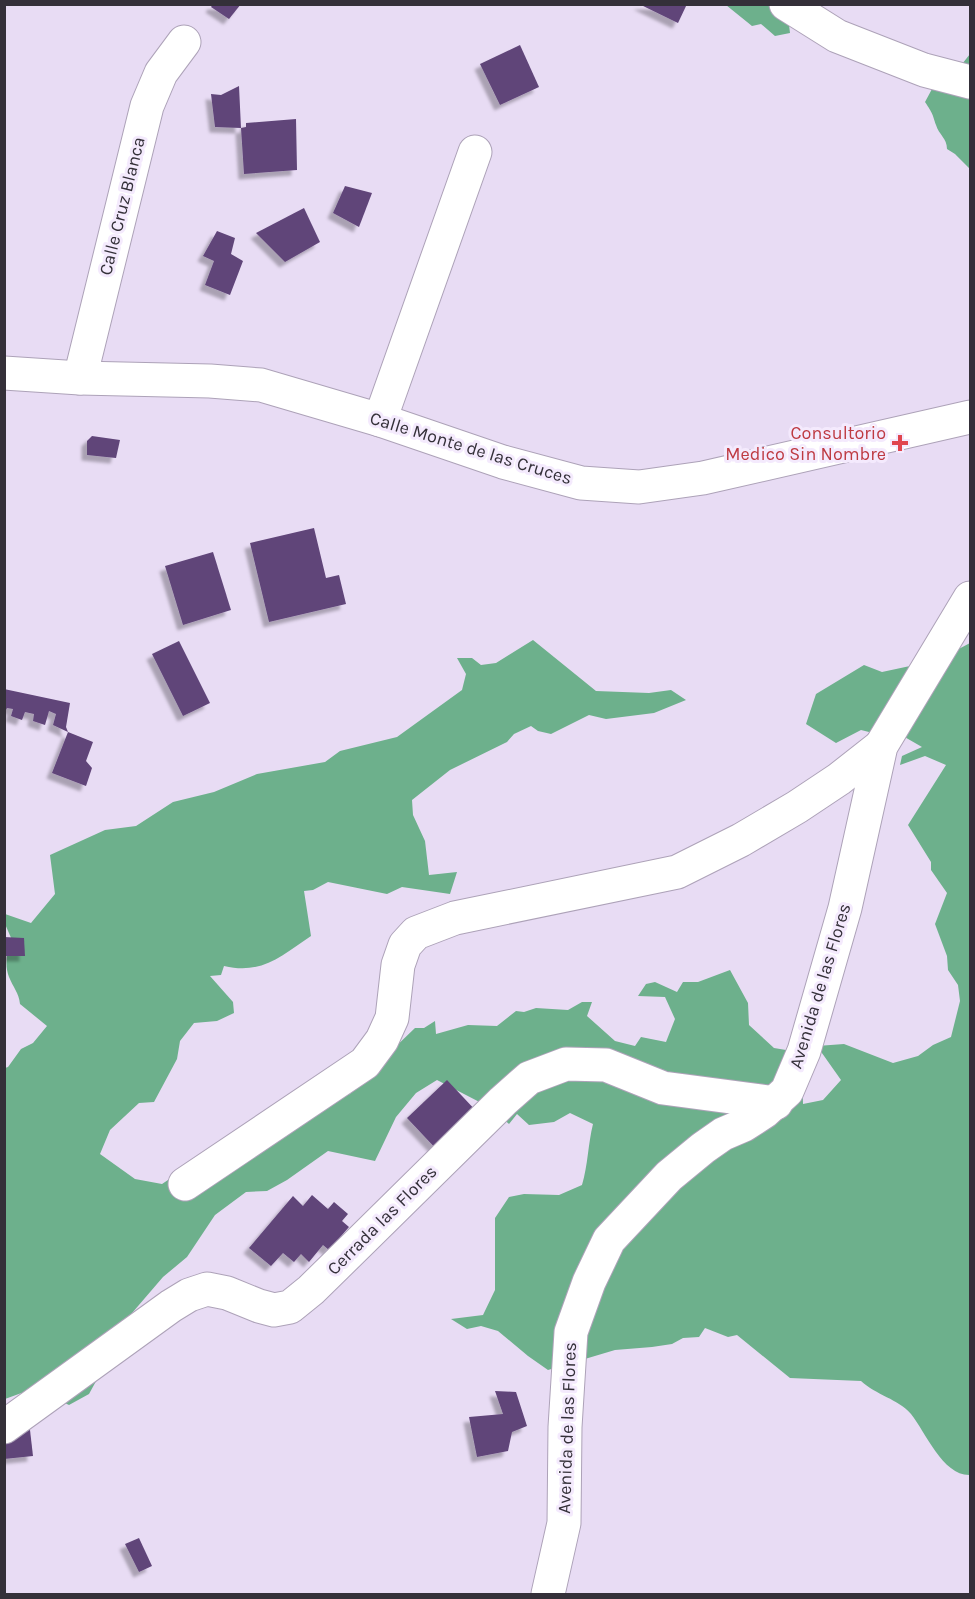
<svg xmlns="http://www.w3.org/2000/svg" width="975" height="1599" viewBox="0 0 975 1599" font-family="Karla,sans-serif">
	<defs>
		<filter id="shadow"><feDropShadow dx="-5.5" dy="5.5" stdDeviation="1.5" flood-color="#0004"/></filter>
	</defs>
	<rect width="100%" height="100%" fill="#e8dcf4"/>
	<g fill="#6db08c">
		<polygon points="726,5 798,5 788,17 790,33 775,36 761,24 752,26"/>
		<path d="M970 54V169L955 154 947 149C947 138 939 135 936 125 932 113 933 114 925 102L932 89 934 72 947 83Z"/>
		<path d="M533 640 596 691 649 693 671 690 686 700 654 713 606 719 589 715 551 734 538 731 531 726 514 734 507 742 450 770 412 800 413 815 425 841 429 875 457 872 450 894 402 887 387 894 328 882 313 890 304 891 311 936C281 956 262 975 224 966L221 975 210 976 233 1002 234 1013 217 1021 194 1023 180 1041 177 1059 154 1102 139 1103 110 1130 100 1154 135 1179 162 1184 180 1172 298 1106 350 1094 360 1081 415 1028H424L435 1021 436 1034 468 1025 497 1026 516 1011 524 1012 536 1008 568 1010 582 1002H592L587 1016 615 1041 635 1046 641 1037 666 1042 675 1019 665 997 638 996 646 984 655 982 677 992 683 982H698L730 970 748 1003 749 1025 774 1048 798 1052 802 1070 803 1104 823 1100 841 1080 817 1046 844 1044 893 1063 918 1056 933 1045 951 1037 960 1001 958 985 948 970 947 956 935 924 947 893 931 870V862L908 825 946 765 925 756 900 765 902 756 922 747 889 728 877 734 861 730 836 743 806 724 816 694 864 665 882 672 938 660 970 643V1475C943 1476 926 1433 911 1414 898 1399 876 1395 861 1381L790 1378 737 1335 728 1337 705 1328 699 1337 683 1338 672 1344 652 1347 615 1350 548 1370 528 1356 498 1331 481 1326 467 1329 451 1319 483 1315 495 1290V1218L509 1197 524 1194 559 1195 582 1185C588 1165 588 1144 593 1124L570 1113 554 1122 529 1125 517 1114 509 1124 491 1108 437 1080 416 1093 396 1117 375 1161 328 1151 287 1180 267 1191 246 1192 215 1215 187 1257 163 1277 120 1327 112 1352 89 1394 69 1405 44 1393 27 1391 5 1399V1068L8 1067 21 1049 33 1043 47 1026 20 1004C19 993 13 987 9 977 4 964 7 952 12 940L5 924V914L31 923 55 894 50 855 105 830 136 826 173 802 214 792 257 774 325 762 340 751 397 737 462 690 466 674 457 658H472L481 665 496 663Z"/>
	</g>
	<g fill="#604579" filter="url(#shadow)">
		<polygon points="213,4 241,4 229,19 211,7"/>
		<polygon points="639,4 687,4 678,23"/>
		<polygon points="520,45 539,87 500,105 480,64"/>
		<polygon points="239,86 241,128 215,127 211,94 221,95"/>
		<polygon points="296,119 297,170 244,174 241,128 246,127 246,123"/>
		<polygon points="345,186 372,193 359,227 333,213"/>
		<polygon points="304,208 320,242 285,262 256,233"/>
		<polygon points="217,231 235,238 231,254 243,261 230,295 205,285 214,261 203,256"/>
		<polygon points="92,436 120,440 116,458 87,455 87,441"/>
		<polygon points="314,528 326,578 339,575 346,604 269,622 250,543"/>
		<polygon points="213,552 231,610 183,625 165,566"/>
		<polygon points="179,641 210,703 183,716 152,654"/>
		<polygon points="4,689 70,703 66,727 68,732 53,725 56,714 49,711 45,725 33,721 34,714 25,712 22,720 11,716 13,709 7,708 4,714"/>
		<polygon points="68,732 93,742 86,761 92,768 86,786 52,773"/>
		<polygon points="4,937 24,938 25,956 4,956"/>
		<polygon points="447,1080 479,1114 439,1152 407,1118"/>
		<polygon points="312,1195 328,1209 334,1202 348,1214 342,1221 349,1227 329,1250 323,1245 309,1262 301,1254 294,1262 283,1253 271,1266 249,1248 293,1196 303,1206"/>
		<polygon points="495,1391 516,1392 527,1426 512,1432 508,1451 477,1457 469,1417 503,1414"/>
		<polygon points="30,1430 33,1456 4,1459 4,1433"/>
		<polygon points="139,1538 152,1566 139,1572 125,1544"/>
	</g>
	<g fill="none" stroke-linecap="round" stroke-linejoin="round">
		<defs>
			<g id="minor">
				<polyline points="786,4 837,36 924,70 970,82"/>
				<polyline points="4,373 80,378 210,381 261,385 380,420 503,462 581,483 639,487 703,478 970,417"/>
				<polyline points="80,378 147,106 161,73 184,42"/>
				<polyline points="380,420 475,152"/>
				<polyline points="185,1184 365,1063 382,1040 392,1018 398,965 405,945 416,933 455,918 677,872 741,840 797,807 839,779 881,746"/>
				<polyline points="4,1427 171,1306 189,1295 207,1289 227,1293 259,1306 274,1310 290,1307 311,1290 364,1238 503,1101 529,1078 566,1064 606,1065 663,1088 776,1103"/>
				<polyline points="548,1594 564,1523 565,1427 571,1332 589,1282 609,1240 669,1176 703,1148 723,1134 744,1125 764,1112 787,1091 804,1051 845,908 881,746 970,598"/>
			</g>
		</defs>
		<use href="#minor" stroke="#ada2b8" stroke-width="35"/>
		<use href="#minor" stroke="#fff" stroke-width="33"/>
	</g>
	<path fill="#e0444e" stroke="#f4eafd" stroke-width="2" d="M897 434h6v6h6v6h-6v6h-6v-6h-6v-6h6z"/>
	<g text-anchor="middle" stroke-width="6" stroke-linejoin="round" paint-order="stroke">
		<g font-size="18" fill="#343039" stroke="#f4eafd">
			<text transform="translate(122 206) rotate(-76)" y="6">Calle Cruz Blanca</text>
			<text transform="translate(471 448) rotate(17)" y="6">Calle Monte de las Cruces</text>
			<text transform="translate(820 986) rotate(-73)" y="6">Avenida de las Flores</text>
			<text transform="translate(382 1220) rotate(-45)" y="6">Cerrada las Flores</text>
			<text transform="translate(567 1428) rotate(-88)" y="6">Avenida de las Flores</text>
		</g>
		<g font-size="18" fill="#be3a42" stroke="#f4eafd" text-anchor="end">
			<text x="886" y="439">Consultorio<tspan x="886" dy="21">Medico Sin Nombre</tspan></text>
		</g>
	</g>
	<rect width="975" height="1599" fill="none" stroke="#343039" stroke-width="12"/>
</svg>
